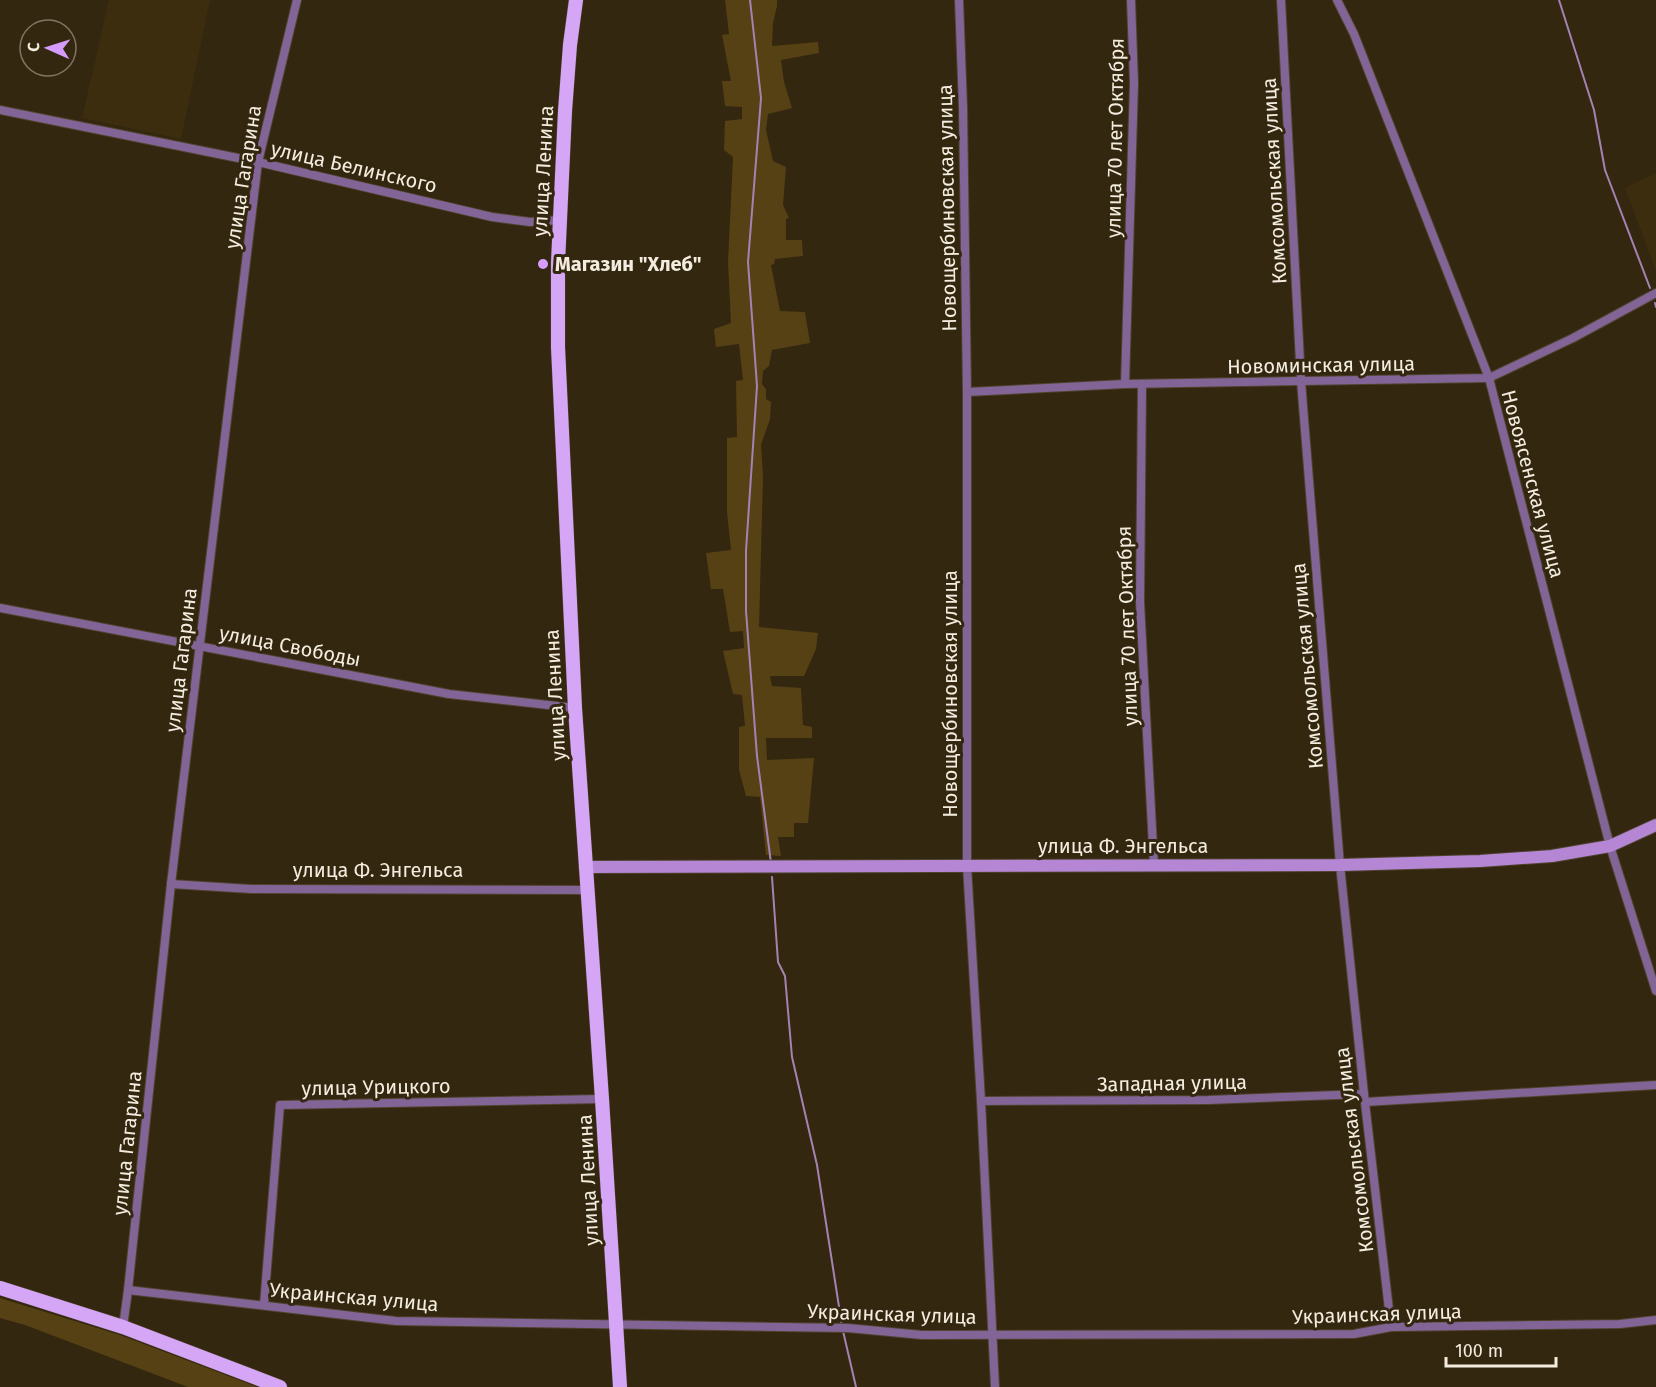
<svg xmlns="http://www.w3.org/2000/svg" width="1656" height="1387" viewBox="0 0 1656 1387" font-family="'Fira Sans',sans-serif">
	<rect width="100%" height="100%" fill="#332710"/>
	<g fill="#3c2d0f">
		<polygon points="109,0 210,0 181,139 82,118"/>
		<polygon points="1656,173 1656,271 1625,188"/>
	</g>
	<g fill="#564115">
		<polygon points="725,0 777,0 777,6 773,23 772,46 818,42 819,53 781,60 784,82 792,108 768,114 766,130 773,161 786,167 783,205 789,218 786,219 786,240 802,240 803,256 775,259 774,264 771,265 780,311 805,312 810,343 772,350 769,366 763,371 762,384 766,389 766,399 771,402 770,419 761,445 763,477 759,627 818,633 816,649 804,676 770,676 772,686 801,688 803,725 812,727 812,738 766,738 767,760 814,758 808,823 794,823 794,837 778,837 781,856 766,855 760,797 746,796 739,770 739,727 745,726 742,695 733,694 723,651 744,648 743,631 730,632 723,589 711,589 706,553 731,550 727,512 727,438 737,437 736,381 743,380 739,344 716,347 714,329 731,323 728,262 733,157 724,150 725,121 742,119 742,107 725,106 722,81 731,81 722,35 729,34"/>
		<polygon points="0,1298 120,1335 257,1387 188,1387 25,1325 0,1318"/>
	</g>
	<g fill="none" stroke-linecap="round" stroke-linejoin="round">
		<g stroke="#a483b2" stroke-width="2">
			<polyline points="750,0 761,98 748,262 757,386 746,551 746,611 757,756 771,863"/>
			<polyline points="1559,0 1594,110 1605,170 1650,288"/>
			<polyline points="1655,303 1656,307"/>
			<polyline points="772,877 778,962 785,976 792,1057 817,1165 842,1326"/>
			<polyline points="843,1331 856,1387"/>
		</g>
		<defs>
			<g id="street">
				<polyline points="959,0 963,107 967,392 967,866 981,1101 995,1387"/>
				<polyline points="1281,0 1301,381 1340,865 1364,1094 1391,1327"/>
				<polyline points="1337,0 1354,34 1489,378 1610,846 1656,991"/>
				<polyline points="0,110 258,162 492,217 530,222 560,220"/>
				<polyline points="1125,384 1134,83 1131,0"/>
				<polyline points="1142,384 1140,602 1154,866"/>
				<polyline points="967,392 1125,384 1489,378 1573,338 1656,293"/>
				<polyline points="0,608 449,694 575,708"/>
				<polyline points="171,884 251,889 586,890"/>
				<polyline points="981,1101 1208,1100 1364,1094"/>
				<polyline points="1365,1102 1656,1085"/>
				<polyline points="128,1290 396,1321 848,1328 922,1335 1354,1334 1391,1327 1620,1324 1656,1320"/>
				<polyline points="264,1305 280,1105 602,1099"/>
				<polyline points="123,1327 128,1290 171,884 258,162 297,0"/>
			</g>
			<polyline id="secondary" points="585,867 1340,865 1480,861 1552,856 1610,846 1656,825"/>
			<g id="primary">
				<polyline points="576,0 570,45 565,111 558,263 558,347 575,708 602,1099 620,1387"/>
				<polyline points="0,1288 123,1327 280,1387"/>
			</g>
		</defs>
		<use href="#street" stroke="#4e432d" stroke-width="10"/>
		<use href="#secondary" stroke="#4e432d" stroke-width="14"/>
		<use href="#primary" stroke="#4e432d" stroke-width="15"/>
		<use href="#street" stroke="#826596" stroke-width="8"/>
		<use href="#secondary" stroke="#b486d4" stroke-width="12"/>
		<use href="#primary" stroke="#d6a6f6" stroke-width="14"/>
	</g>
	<circle fill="#d59cfb" stroke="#332710" stroke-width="2" cx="543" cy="264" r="6"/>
	<g text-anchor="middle" stroke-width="6" stroke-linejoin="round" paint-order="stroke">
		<g font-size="20" fill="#f4eddf" stroke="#332710">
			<text transform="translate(1115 138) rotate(-89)" y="7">улица 70 лет Октября</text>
			<text transform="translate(354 167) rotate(13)" y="7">улица Белинского</text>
			<text transform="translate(543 171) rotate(-87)" y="7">улица Ленина</text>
			<text transform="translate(243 177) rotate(-81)" y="7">улица Гагарина</text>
			<text transform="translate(1274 181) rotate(-93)" y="7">Комсомольская улица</text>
			<text transform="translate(947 208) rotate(-91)" y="7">Новощербиновская улица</text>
			<text transform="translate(1321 365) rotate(-1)" y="7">Новоминская улица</text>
			<text transform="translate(1533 484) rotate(75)" y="7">Новоясенская улица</text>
			<text transform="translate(1127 626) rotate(-92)" y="7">улица 70 лет Октября</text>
			<text transform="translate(290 646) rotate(11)" y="7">улица Свободы</text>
			<text transform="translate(181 660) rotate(-83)" y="7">улица Гагарина</text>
			<text transform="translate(1307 666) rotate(-95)" y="7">Комсомольская улица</text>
			<text transform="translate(950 694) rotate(-90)" y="7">Новощербиновская улица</text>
			<text transform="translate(555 695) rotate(-93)" y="7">улица Ленина</text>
			<text x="1123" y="853">улица Ф. Энгельса</text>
			<text x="378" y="877">улица Ф. Энгельса</text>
			<text transform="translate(1172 1083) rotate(-1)" y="7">Западная улица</text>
			<text transform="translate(376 1087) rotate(-1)" y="7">улица Урицкого</text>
			<text transform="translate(127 1143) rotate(-84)" y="7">улица Гагарина</text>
			<text transform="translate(1354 1150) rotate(-97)" y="7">Комсомольская улица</text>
			<text transform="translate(588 1180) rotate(-93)" y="7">улица Ленина</text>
			<text transform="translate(354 1297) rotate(5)" y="7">Украинская улица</text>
			<text transform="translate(892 1314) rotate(2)" y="7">Украинская улица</text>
			<text transform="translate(1377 1314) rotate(-2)" y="7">Украинская улица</text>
		</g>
		<g font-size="20" font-weight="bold" fill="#f4eddf" stroke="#332710" text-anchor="start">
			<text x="555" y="271">Магазин "Хлеб"</text>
		</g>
	</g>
	<g transform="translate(48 48) rotate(273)"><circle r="28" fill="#332710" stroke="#807663" stroke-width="1.5"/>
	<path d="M0-4.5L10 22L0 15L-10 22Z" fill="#d59cfb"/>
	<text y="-9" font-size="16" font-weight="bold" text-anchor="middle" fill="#f4eddf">С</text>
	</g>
	<path d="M1446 1357v9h110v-9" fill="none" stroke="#f4eddf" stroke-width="3"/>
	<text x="1455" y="1357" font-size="18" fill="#f4eddf" stroke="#332710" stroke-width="4.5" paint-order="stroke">100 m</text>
</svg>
